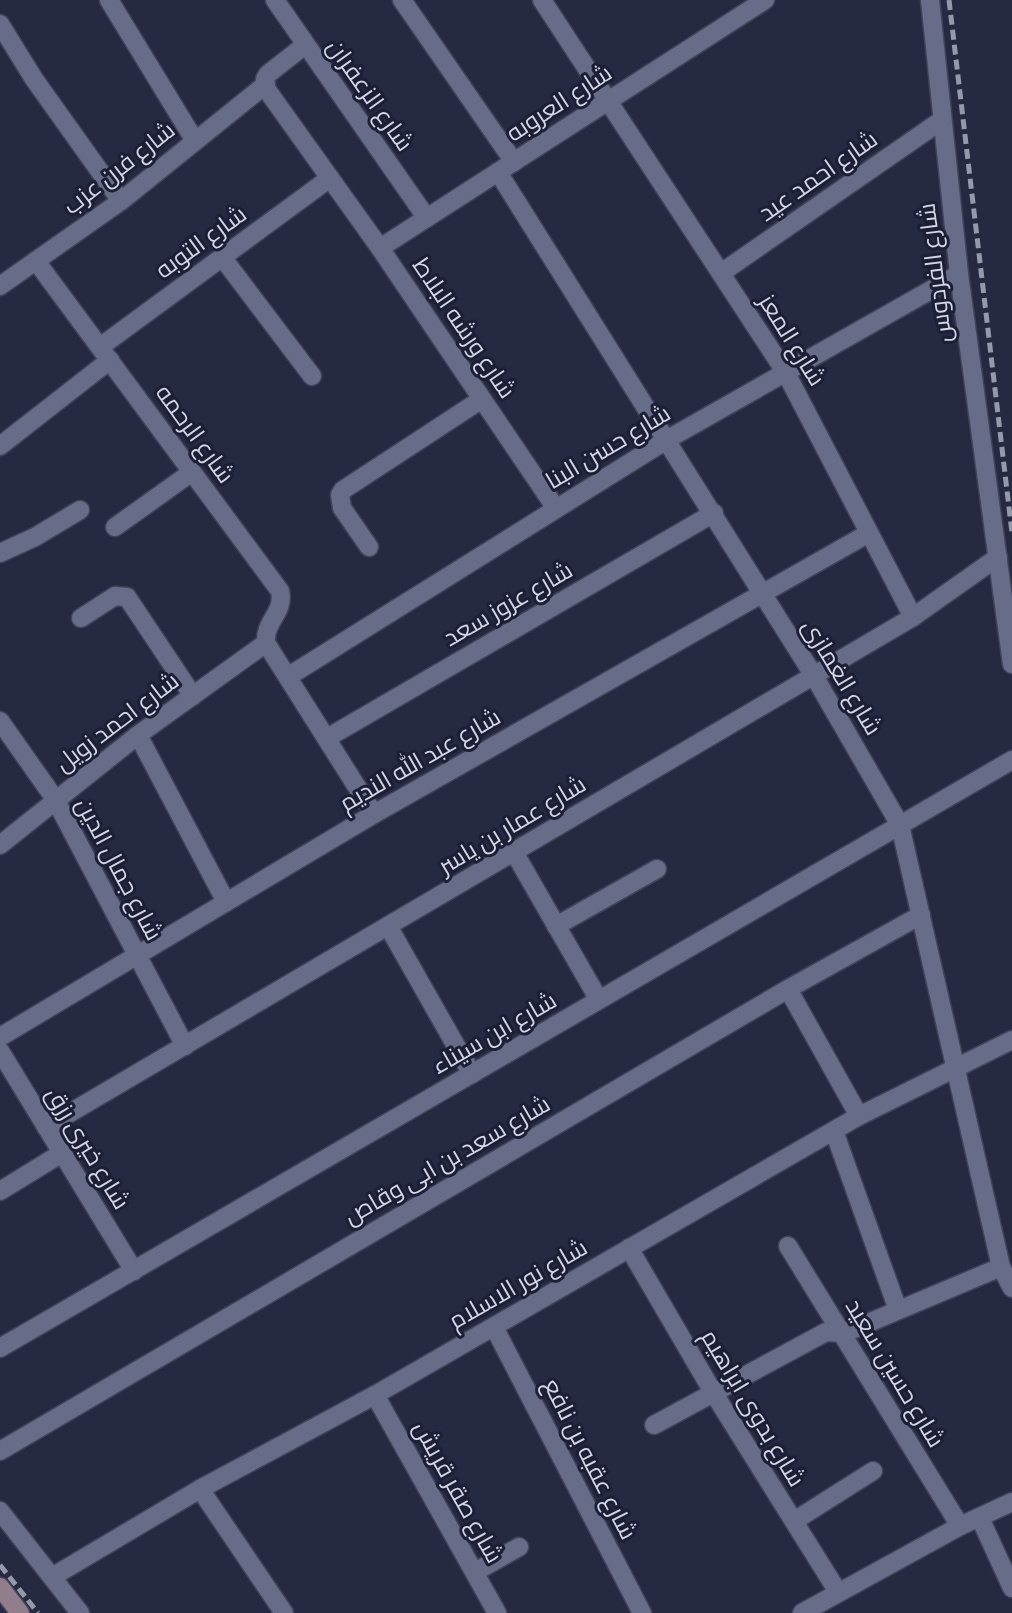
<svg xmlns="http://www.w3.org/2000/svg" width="1012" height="1613" viewBox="0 0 1012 1613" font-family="Commissioner,Cairo,sans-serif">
	<rect width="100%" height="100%" fill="#252941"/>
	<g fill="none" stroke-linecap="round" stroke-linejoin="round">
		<defs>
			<g id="street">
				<polyline points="109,0 195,141"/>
				<polyline points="275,0 426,217"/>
				<polyline points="402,0 514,162"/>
				<polyline points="542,0 786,373 913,617"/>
				<polyline points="930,0 959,274 1012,664"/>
				<polyline points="0,24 34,79 121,201"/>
				<polyline points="305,45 268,74 265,79 267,90 380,248 555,507"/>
				<polyline points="498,172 814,676 900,825 1001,1267"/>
				<polyline points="380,248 765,0"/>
				<polyline points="222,257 312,376"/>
				<path d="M36 261 280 591C285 613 264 621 266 643"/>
				<polyline points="721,273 942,120"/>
				<polyline points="0,286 121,201 265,85"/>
				<polyline points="100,347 330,178"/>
				<polyline points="0,446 110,360"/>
				<polyline points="115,527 192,472"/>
				<polyline points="369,547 342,508 340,495 343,490 482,399"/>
				<polyline points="0,553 35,537 80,510"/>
				<polyline points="81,618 115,596 127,597 193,696"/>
				<polyline points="266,643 374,814"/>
				<polyline points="289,676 668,439 959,274"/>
				<polyline points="0,721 55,799 185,1046"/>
				<polyline points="138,735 226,902"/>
				<polyline points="327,738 714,513"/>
				<polyline points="0,845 138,735 266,643"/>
				<polyline points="514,852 599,1000"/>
				<polyline points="388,926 472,1074"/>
				<polyline points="556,926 657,869"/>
				<polyline points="788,989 859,1116"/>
				<polyline points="0,1037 374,814 869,533"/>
				<polyline points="0,1051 134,1271"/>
				<polyline points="46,1127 913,617 998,557"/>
				<polyline points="834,1131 898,1310"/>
				<polyline points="0,1191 62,1153"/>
				<polyline points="788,1246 960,1526"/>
				<polyline points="629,1248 713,1392 838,1592"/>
				<polyline points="494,1327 642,1613"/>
				<polyline points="0,1348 1012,760"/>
				<polyline points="375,1395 497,1613"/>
				<polyline points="654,1425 826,1332 842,1333 854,1329 1001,1267 1012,1288"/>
				<polyline points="0,1451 788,989 921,915"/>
				<polyline points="200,1489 284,1613"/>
				<polyline points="0,1511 80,1613"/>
				<polyline points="980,1518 1012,1588"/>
				<polyline points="794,1521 873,1471"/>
				<polyline points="475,1572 519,1547"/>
				<polyline points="52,1577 200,1489 375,1395 859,1116 1012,1040"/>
				<polyline points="802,1613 960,1526 1012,1502"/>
			</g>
			<polyline id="secondary" points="0,1587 20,1613"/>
		</defs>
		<use href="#street" stroke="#414459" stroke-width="21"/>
		<use href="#secondary" stroke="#414459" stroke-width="21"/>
		<use href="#street" stroke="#676c88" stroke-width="18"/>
		<use href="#secondary" stroke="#917d8b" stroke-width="18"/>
		<g stroke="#9599ac" stroke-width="5" stroke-dasharray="10 5" stroke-linecap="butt">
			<polyline points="949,0 1012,533"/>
			<polyline points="0,1565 38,1613"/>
		</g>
	</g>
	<g text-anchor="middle" stroke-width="6" stroke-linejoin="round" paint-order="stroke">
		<g font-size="24" fill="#d3d6e6" stroke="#1c1f36">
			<text transform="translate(370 95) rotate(55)" y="8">شارع الزعفران</text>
			<text transform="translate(559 103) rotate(-33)" y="8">شارع العروبه</text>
			<text transform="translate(119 168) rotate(-38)" y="8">شارع فرن عزب</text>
			<text transform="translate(818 176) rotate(-35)" y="8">شارع احمد عيد</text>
			<text transform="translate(201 242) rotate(-36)" y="8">شارع التوبه</text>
			<text transform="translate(935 273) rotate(-97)" y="8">شارع الفردوس</text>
			<text transform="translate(464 328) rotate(56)" y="8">شارع ورشه البلاط</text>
			<text transform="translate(792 340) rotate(58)" y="8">شارع المعز</text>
			<text transform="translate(195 434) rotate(54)" y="8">شارع الرحمه</text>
			<text transform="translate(608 447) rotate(-31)" y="8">شارع حسن البنا</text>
			<text transform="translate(508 604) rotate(-30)" y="8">شارع عزوز سعد</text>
			<text transform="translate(842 677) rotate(59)" y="8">شارع الغمازى</text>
			<text transform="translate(117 722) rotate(-37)" y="8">شارع احمد زويل</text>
			<text transform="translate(420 760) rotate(-30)" y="8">شارع عبد الله النديم</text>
			<text transform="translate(512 825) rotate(-31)" y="8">شارع عمار بن ياسر</text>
			<text transform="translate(119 869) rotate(62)" y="8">شارع جمال الدين</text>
			<text transform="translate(494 1033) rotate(-30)" y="8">شارع ابن سيناء</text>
			<text transform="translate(88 1148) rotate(59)" y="8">شارع خيرى رزق</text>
			<text transform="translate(447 1160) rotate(-30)" y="8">شارع سعد بن ابى وقاص</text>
			<text transform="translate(518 1284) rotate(-30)" y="8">شارع نور الاسلام</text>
			<text transform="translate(895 1373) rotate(59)" y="8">شارع حسين سعيد</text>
			<text transform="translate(753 1408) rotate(59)" y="8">شارع بدوى ابراهيم</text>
			<text transform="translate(590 1459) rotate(63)" y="8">شارع عقبه بن نافع</text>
			<text transform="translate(458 1492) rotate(61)" y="8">شارع صقر قريش</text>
		</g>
	</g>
</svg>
